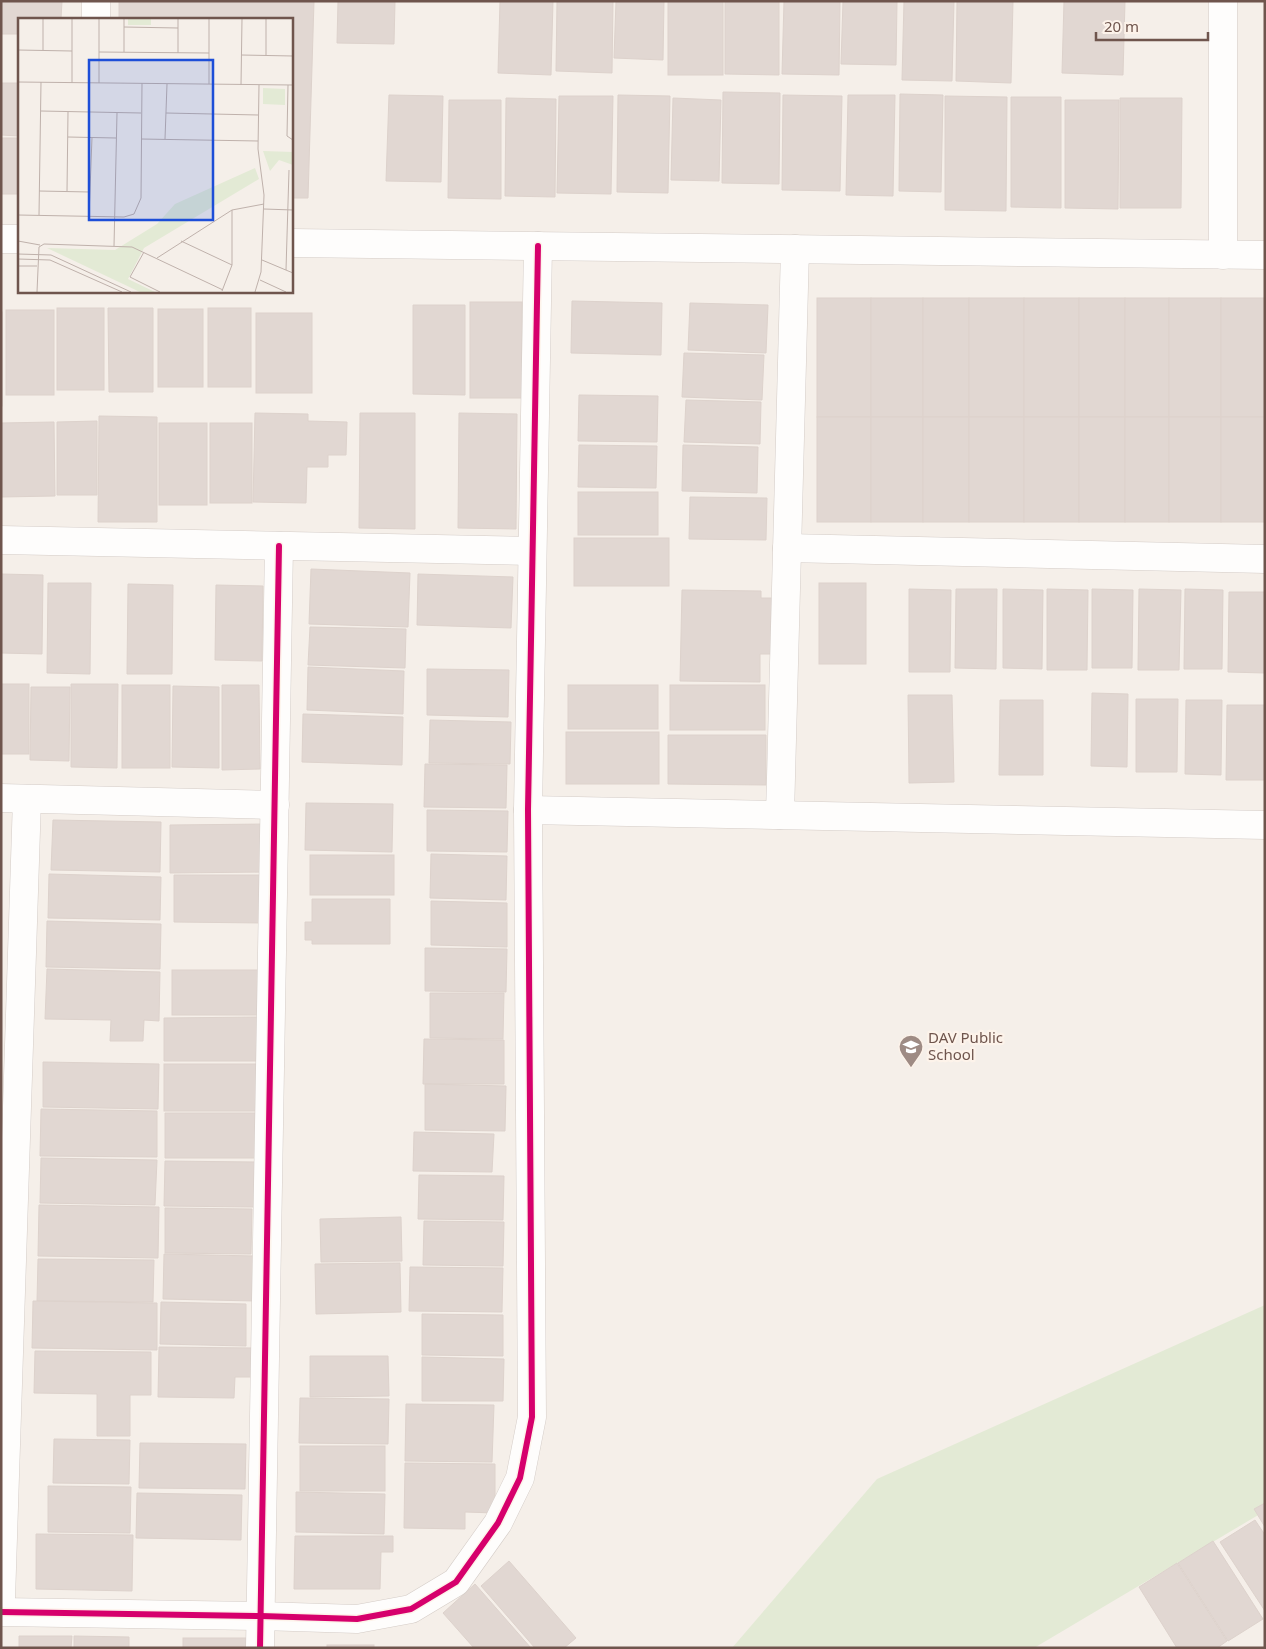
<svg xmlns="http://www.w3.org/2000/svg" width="1266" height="1649" viewBox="0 0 1266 1649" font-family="'Noto Sans',sans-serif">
	<rect width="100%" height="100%" fill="#f5efe9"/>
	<polygon fill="#e3ead5" points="1265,1305 1265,1511 1034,1648 732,1648 877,1479"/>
	<g fill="#e1d7d2" stroke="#ddd2cc">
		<polygon points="1,1 62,1 61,19 19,19 19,34 1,34"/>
		<polygon points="119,1 314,1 308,198 291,198 291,19 119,19"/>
		<polygon points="338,1 395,1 394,44 337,43"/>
		<polygon points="500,1 553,1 551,75 498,73"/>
		<polygon points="557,1 613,1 612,73 556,71"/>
		<polygon points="616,1 664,1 663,60 614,58"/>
		<rect x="668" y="1" width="55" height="74"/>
		<polygon points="725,1 779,1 779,75 725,74"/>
		<polygon points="784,1 840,1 839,75 782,74"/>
		<polygon points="843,1 897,1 896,65 841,64"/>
		<polygon points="904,1 954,1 952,81 902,80"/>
		<polygon points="957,1 1013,1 1011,83 956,81"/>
		<polygon points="1064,1 1125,1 1123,75 1062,73"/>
		<polygon points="1,83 19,83 19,136 1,135"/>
		<polygon points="723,92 780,93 779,184 722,183"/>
		<polygon points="900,94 943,95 941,192 899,191"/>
		<polygon points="389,95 443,96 441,182 386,181"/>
		<polygon points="618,95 670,96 668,193 617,192"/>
		<polygon points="783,95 842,96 840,191 782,190"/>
		<polygon points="848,95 895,95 893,196 846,195"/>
		<polygon points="559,96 613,96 611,194 557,193"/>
		<polygon points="945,96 1007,97 1006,211 945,210"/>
		<polygon points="1011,97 1061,97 1061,208 1011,207"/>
		<polygon points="506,98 556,99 555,197 505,196"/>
		<polygon points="673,98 721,100 719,181 671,180"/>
		<polygon points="1120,98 1182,98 1181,208 1120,208"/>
		<polygon points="449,100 501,100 501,199 448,198"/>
		<polygon points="1065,100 1119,100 1118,209 1065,208"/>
		<rect x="1" y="138" width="18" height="56"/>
		<rect x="817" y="298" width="54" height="119"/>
		<rect x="871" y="298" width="52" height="119"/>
		<rect x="923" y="298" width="46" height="119"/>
		<rect x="969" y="298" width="55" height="119"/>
		<rect x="1024" y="298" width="55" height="119"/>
		<rect x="1079" y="298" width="46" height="119"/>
		<rect x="1125" y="298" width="44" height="119"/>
		<rect x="1169" y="298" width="52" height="119"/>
		<rect x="1221" y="298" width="44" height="119"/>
		<polygon points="572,301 662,303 661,355 571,353"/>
		<rect x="470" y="302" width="52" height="96"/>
		<polygon points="690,303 768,305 766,353 688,350"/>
		<polygon points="413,305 465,305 465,395 413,394"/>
		<rect x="57" y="308" width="47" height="82"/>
		<polygon points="108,308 153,308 153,392 109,392"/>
		<rect x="208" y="308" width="43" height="79"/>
		<rect x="158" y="309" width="45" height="78"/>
		<rect x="6" y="310" width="48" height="85"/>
		<rect x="1" y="312" width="1" height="94"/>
		<rect x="256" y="313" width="56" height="80"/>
		<polygon points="684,353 764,355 762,400 682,397"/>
		<polygon points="579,395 658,396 657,442 578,441"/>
		<polygon points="686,400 761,402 760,444 684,442"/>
		<polygon points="255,413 308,414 308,421 347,422 346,455 328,455 328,467 307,467 306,503 253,502"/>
		<polygon points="360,413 415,413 415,529 359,528"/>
		<polygon points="459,413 517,414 516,529 458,528"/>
		<polygon points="99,416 157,417 157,522 98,522"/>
		<rect x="817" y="417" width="54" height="105"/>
		<rect x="871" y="417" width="52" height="105"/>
		<rect x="923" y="417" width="46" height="105"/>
		<rect x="969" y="417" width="55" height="105"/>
		<rect x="1024" y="417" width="55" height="105"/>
		<rect x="1079" y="417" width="46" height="105"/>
		<rect x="1125" y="417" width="44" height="105"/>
		<rect x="1169" y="417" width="52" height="105"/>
		<rect x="1221" y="417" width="44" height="105"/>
		<polygon points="97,421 97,495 57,495 57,422"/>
		<polygon points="54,422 55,496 1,497 1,423"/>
		<rect x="159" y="423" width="48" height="82"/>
		<rect x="210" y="423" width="42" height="80"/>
		<polygon points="579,445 657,446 656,488 578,487"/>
		<polygon points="683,445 758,447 757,493 682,491"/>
		<rect x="578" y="492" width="80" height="43"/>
		<polygon points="690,497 767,498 766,540 689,539"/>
		<rect x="574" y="538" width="95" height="48"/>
		<polygon points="311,569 410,573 408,627 309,624"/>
		<polygon points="1,574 43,575 42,654 1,653"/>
		<polygon points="418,574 513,577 511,628 417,625"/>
		<polygon points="48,583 91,583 90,674 47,673"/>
		<rect x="819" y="583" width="47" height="81"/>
		<polygon points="128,584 173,585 172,674 127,674"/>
		<polygon points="216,585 263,586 262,661 215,660"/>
		<polygon points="909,589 951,590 950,672 909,672"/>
		<polygon points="956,589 997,589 996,669 955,668"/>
		<polygon points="1003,589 1043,590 1042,669 1003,668"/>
		<polygon points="1047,589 1088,590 1087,670 1047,670"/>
		<polygon points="1092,589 1133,590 1132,668 1092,668"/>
		<polygon points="1139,589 1181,590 1179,670 1138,670"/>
		<polygon points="1185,589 1223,590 1222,669 1184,669"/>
		<polygon points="682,590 761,591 761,598 776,598 776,654 760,654 760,682 680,681"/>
		<polygon points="1229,592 1265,592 1265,673 1228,672"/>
		<polygon points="310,627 406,629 405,668 308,665"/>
		<polygon points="308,667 404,671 403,714 307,710"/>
		<polygon points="427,669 509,670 508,717 427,715"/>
		<rect x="1" y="684" width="28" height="70"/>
		<polygon points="71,684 118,684 117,768 71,767"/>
		<rect x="122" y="685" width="48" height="83"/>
		<polygon points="222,685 259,685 260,769 222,770"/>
		<rect x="568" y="685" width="90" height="44"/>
		<rect x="670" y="685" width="95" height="45"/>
		<polygon points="173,686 219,687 219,768 172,767"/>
		<polygon points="31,687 70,687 69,761 30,760"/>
		<polygon points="1092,693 1128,694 1127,767 1091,766"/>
		<polygon points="908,695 952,695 954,782 909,783"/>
		<polygon points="1136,699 1178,699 1177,772 1136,772"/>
		<polygon points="1000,700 1043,700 1043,775 999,775"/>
		<polygon points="1186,700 1222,700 1221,775 1185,774"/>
		<polygon points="1227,705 1265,705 1265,780 1226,780"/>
		<polygon points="303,714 403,717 402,765 302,762"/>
		<polygon points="430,720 511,722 510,764 429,763"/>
		<rect x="566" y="732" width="93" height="52"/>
		<polygon points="668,735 766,735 766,785 668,784"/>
		<polygon points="425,764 507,765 506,808 424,807"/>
		<polygon points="306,803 393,804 392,852 305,850"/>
		<polygon points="427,810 508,811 507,852 427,851"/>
		<polygon points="53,820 161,822 160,872 51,870"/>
		<polygon points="266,824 266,872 170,873 170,825"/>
		<polygon points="431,854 507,856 506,900 430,898"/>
		<rect x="310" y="855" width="84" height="40"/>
		<polygon points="49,874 161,877 160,920 48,918"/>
		<polygon points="174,875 262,875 262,923 174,922"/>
		<polygon points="312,899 390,899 390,944 312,944 312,940 305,940 305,922 312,922"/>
		<polygon points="431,901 507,903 507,947 431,945"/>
		<polygon points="47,921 161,924 160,969 46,967"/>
		<polygon points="425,948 507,949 506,992 425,991"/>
		<polygon points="47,969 160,972 159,1021 144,1020 143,1041 110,1041 111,1020 45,1019"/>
		<rect x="172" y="970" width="91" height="45"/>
		<polygon points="430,993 504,993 503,1039 430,1038"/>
		<polygon points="259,1017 259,1061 164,1061 164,1018"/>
		<polygon points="424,1039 504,1040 504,1084 423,1084"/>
		<polygon points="43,1062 159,1064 158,1109 43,1107"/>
		<rect x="164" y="1064" width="94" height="47"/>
		<polygon points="425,1084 506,1086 505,1131 425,1130"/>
		<polygon points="41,1109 157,1111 157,1157 40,1156"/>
		<polygon points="165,1113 257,1113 256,1158 165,1158"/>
		<polygon points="414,1132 494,1134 492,1172 413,1171"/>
		<polygon points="41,1158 157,1160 155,1205 40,1203"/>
		<polygon points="165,1161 255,1162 255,1207 164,1206"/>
		<polygon points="419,1175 504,1176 503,1220 418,1219"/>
		<polygon points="39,1205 159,1207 158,1258 38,1256"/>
		<polygon points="165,1208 252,1209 251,1254 165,1253"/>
		<polygon points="401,1217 402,1261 321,1262 320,1219"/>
		<polygon points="424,1221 504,1222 503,1266 423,1265"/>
		<polygon points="164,1254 255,1256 255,1301 163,1299"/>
		<polygon points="38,1259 154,1260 153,1302 37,1301"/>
		<polygon points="400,1263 401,1312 316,1314 315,1264"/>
		<polygon points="410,1267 503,1268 502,1312 409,1311"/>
		<polygon points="33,1301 157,1303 157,1350 32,1348"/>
		<polygon points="161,1302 246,1304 246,1346 160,1344"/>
		<polygon points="422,1314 503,1315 503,1356 422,1355"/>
		<polygon points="159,1347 253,1348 253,1377 235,1377 234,1398 158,1397"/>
		<polygon points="35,1351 151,1352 151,1395 130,1395 130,1436 97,1436 97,1394 34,1393"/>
		<polygon points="310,1356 388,1356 389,1396 310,1397"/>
		<polygon points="422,1357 504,1359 503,1401 422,1401"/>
		<polygon points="300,1398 389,1399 388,1444 299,1443"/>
		<polygon points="406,1404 494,1405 492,1462 405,1461"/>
		<polygon points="54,1439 130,1440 129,1484 53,1483"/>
		<polygon points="140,1443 246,1444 245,1489 139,1488"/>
		<rect x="300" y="1446" width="85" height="45"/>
		<polygon points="405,1463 495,1464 495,1513 465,1512 465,1529 404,1528"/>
		<polygon points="48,1486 131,1487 130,1533 48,1532"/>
		<polygon points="296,1492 385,1494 384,1534 296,1532"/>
		<polygon points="137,1493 242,1495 241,1540 136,1538"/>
		<polygon points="1265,1503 1265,1527 1254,1509"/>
		<polygon points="1255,1520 1265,1535 1265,1611 1220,1542"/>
		<polygon points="36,1534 133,1535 132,1591 36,1589"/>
		<polygon points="295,1536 393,1536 393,1552 381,1552 380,1589 294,1589"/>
		<polygon points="1213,1541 1263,1619 1228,1641 1178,1563"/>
		<polygon points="509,1561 576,1638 564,1648 535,1648 481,1586"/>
		<polygon points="1177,1563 1227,1641 1217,1648 1177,1648 1139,1587"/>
		<polygon points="475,1584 531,1648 474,1648 443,1613"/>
		<polygon points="19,1636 72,1636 71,1648 19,1648"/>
		<polygon points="74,1636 129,1637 129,1648 74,1648"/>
		<rect x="183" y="1638" width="71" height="10"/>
		<rect x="327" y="1645" width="47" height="3"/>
	</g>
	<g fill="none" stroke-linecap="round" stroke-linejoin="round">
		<defs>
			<g id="minor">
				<polyline points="96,19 96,1"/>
				<polyline points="1,239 19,239"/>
				<polyline points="291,243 1265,255"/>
				<polyline points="1223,255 1223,1"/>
				<polyline points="1,540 532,551"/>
				<polyline points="787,548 1265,559"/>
				<polyline points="1,798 275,805"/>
				<polyline points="528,810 1265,825"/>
				<polyline points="780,815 795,249"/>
				<polyline points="1,1599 27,799"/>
				<polyline points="1,1612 261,1616 357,1619 411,1609 456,1582 498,1523 520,1478 532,1417 528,810 538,246"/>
				<polyline points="260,1648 279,546"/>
			</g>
		</defs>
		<use href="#minor" stroke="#d4ccc7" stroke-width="29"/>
		<use href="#minor" stroke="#fefdfc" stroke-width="28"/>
		<defs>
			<g id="cycleway">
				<polyline points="1,1612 261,1616 357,1619 411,1609 456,1582 498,1523 520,1478 532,1417 528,810 538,246"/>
				<polyline points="260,1648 279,546"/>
			</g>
		</defs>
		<use href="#cycleway" stroke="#fdf3ea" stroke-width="9"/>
		<use href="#cycleway" stroke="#d6006c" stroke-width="6"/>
	</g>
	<defs>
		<symbol id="school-pin" viewBox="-11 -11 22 30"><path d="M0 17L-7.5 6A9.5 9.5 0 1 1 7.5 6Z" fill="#9e8b84" stroke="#fdf3ea"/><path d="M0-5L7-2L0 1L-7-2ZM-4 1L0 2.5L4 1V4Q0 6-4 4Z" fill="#fff"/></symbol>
	</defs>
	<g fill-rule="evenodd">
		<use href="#school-pin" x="897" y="1033" width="28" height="38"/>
	</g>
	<g text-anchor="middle" stroke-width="4.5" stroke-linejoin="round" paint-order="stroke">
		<g font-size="15" fill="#6f554d" stroke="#fdf3ea" text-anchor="start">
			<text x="928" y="1043">DAV Public<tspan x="928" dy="17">School</tspan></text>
		</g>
	</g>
	<g transform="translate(18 18)">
		<rect width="275" height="275" fill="#f5efe9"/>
		<path d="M110 1H133V7H110ZM245 70 267 71V87L245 86ZM245 133 275 134V147L261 142 252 153ZM237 150 241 161 126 230 110 261 137 274H122L29 230 97 232 139 206 157 186Z" fill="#e3ead5"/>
		<path fill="none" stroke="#bfb1ab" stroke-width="1" d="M106 9 160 10M0 32 54 33M25 32V1M81 34 191 35M106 34V1M160 35V1M223 37 275 38M248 38V1M0 64 275 67M54 65V1M81 65V1M191 66V1M223 67 224 1M270 67 269 118 275 122M23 93 123 95M148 95 240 97M50 119 98 120M123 121 240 123M147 121 149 66M21 173 72 174M49 173 50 94M246 191 275 192M0 197 106 199 116 196 123 180 124 65M21 197 23 64M71 199 74 119M0 223 22 227M163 223 214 247M96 228 99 95M126 234 112 259 142 274M0 236 33 237 113 274M139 240 214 192 246 186M0 241 32 242 104 274M244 242 275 255M0 248H19M268 252 271 152M242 262 268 274M204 273 214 247V192M19 274 21 229 26 226 114 229 205 272M237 274 243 254 246 177 240 131 241 67"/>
		<path fill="#1d4ed8" fill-opacity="0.15" stroke="#1d4ed8" stroke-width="2.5" d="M71 42H195V202H71Z"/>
		<rect width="275" height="275" fill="none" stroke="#6f554d" stroke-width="2.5"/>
	</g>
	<rect width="1266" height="1649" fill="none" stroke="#6f554d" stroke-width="5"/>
	<path d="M1096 32v8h112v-8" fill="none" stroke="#6f554d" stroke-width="2.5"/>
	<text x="1104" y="32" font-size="15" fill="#6f554d" stroke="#fdf3ea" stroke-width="4" paint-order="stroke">20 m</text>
</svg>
